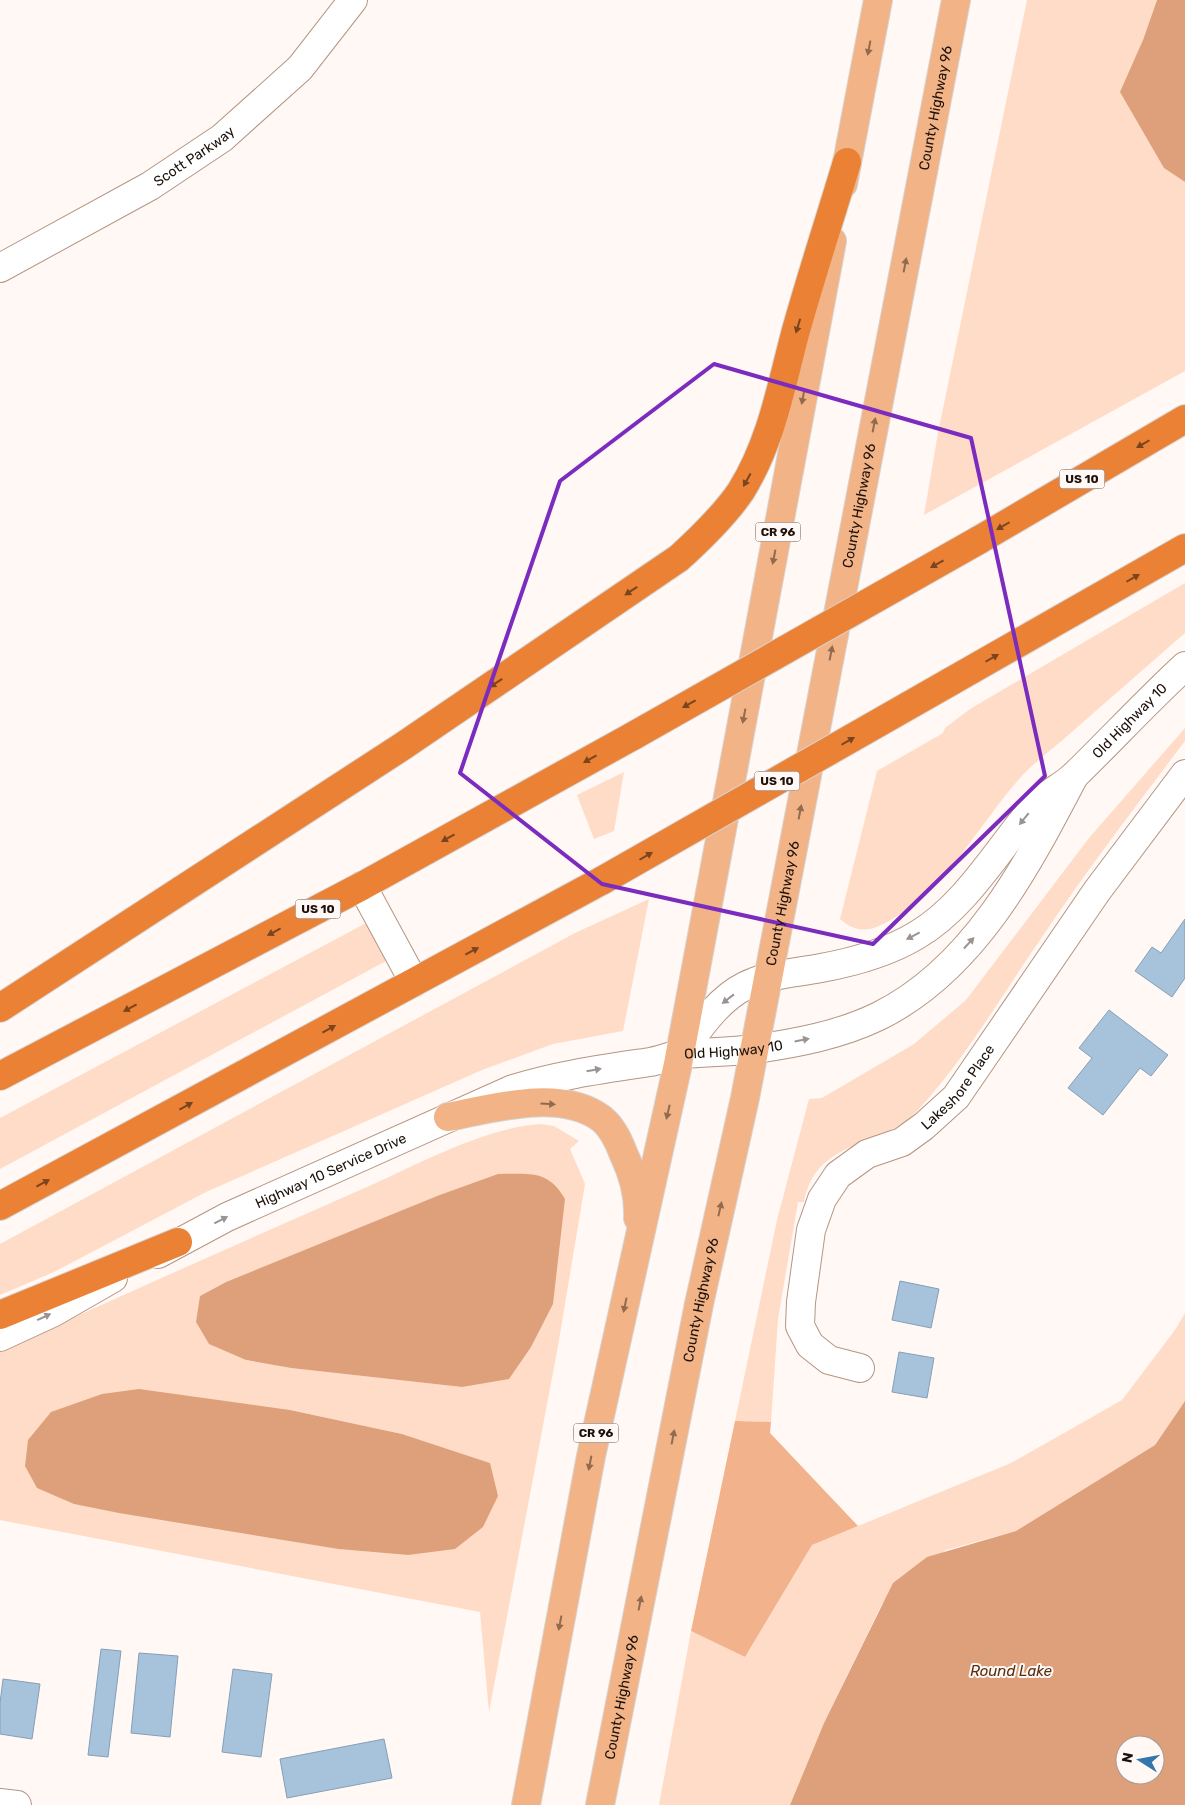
<svg xmlns="http://www.w3.org/2000/svg" width="1185" height="1805" viewBox="0 0 1185 1805" font-family="Rubik,sans-serif">
	<rect width="100%" height="100%" fill="#fff8f4"/>
	<g fill="#ffdcc7" fill-rule="evenodd">
		<polygon points="1027,0 1157,0 1143,40 1164,168 1185,182 1185,371 924,515 938,433"/>
		<path d="M1185 583V633C1148 665 1111 698 1074 730 1057 746 1036 760 1020 778 981 822 946 888 894 918 874 930 859 936 840 919L877 771 943 733 945 728 970 709Z"/>
		<path d="M1185 728V741C1136 806 1087 870 1042 937 1002 995 967 1056 919 1109 881 1151 817 1136 804 1202H798L778 1319 771 1422 735 1421 777 1220 809 1099 822 1098 914 1044 966 1000 1089 838Z"/>
		<polygon points="624,772 614,831 594,839 577,795"/>
		<polygon points="649,899 623,1031 553,1044 482,1070 206,1192 54,1272 0,1295 0,1244 575,933"/>
		<polygon points="368,922 388,960 0,1169 0,1118"/>
		<path d="M541 1124 554 1126 579 1141 570 1149 585 1184 558 1346 489 1712 480 1612 0 1520V1351C120 1296 240 1243 360 1190 413 1167 484 1127 541 1124ZM437 1196 462 1387 291 1368 246 1360 200 1296 226 1282ZM290 1410 402 1434 490 1463 408 1555 338 1549 74 1504Z"/>
		<polygon points="1185,1313 1185,1401 1155,1445 1016,1531 946,1550 882,1604 824,1723 790,1805 659,1805 691,1631 745,1657 812,1545 1011,1463 1122,1400 1175,1330"/>
	</g>
	<polygon fill="#f1b28c" points="735,1421 771,1422 770,1433 858,1526 812,1545 745,1657 691,1631"/>
	<g fill="#dea07b" fill-rule="evenodd">
		<polygon points="1157,0 1185,0 1185,182 1164,168 1120,92 1143,40"/>
		<path d="M498 1174C529 1174 548 1169 565 1199L553 1304 531 1347 509 1379 462 1387 291 1368 246 1360 209 1344 196 1322 200 1296 226 1282 437 1196Z"/>
		<polygon points="139,1389 290,1410 402,1434 490,1463 498,1496 483,1527 455,1549 408,1555 338,1549 119,1513 74,1504 37,1488 25,1466 28,1440 51,1412 102,1394"/>
		<path d="M1185 1401V1805H790L824 1723 893 1583 927 1557 1016 1531 1155 1445ZM1125 1745H1155V1775H1125Z"/>
	</g>
	<g fill="#a7c2db" stroke="#859fb7">
		<polygon points="1185,919 1185,978 1172,997 1135,971 1152,947 1161,953"/>
		<polygon points="1109,1010 1168,1055 1151,1076 1140,1068 1103,1115 1068,1088 1092,1058 1079,1048"/>
		<polygon points="900,1281 939,1289 931,1328 892,1320"/>
		<polygon points="899,1352 934,1358 927,1398 892,1392"/>
		<polygon points="101,1649 121,1651 108,1757 88,1755"/>
		<polygon points="139,1653 178,1656 170,1737 131,1733"/>
		<polygon points="233,1669 272,1674 261,1757 222,1752"/>
		<polygon points="3,1679 40,1684 32,1739 0,1734 0,1703"/>
		<polygon points="384,1739 392,1778 287,1798 280,1759"/>
	</g>
	<g fill="none" stroke-linecap="round" stroke-linejoin="round">
		<defs>
			<g id="minor">
				<path id="s1" d="M0 268 150 186 222 138 300 68 353 0"/>
				<polyline points="362,886 414,982"/>
				<path id="s2" d="M680 1054C698 1030 717 1000 745 986 769 974 795 973 821 968 854 962 889 952 917 935 966 906 998 849 1034 807 1045 794 1063 787 1075 775 1112 739 1147 701 1185 666"/>
				<path id="s3" d="M158 1254 227 1217 513 1089C558 1075 603 1069 650 1062 661 1060 672 1055 683 1054 707 1052 731 1052 755 1049 797 1043 840 1035 879 1016 974 969 1027 866 1074 776"/>
				<polyline points="0,1337 52,1313 113,1278"/>
				<path id="s4" d="M860 1368 829 1360 810 1345 800 1326 801 1302 811 1230 822 1199 838 1175 867 1154 902 1142 924 1126 956 1097 1097 891 1185 774"/>
				<polyline points="0,1803 17,1805"/>
			</g>
			<g id="major">
				<polyline points="843,184 878,0"/>
				<path d="M448 1117C493 1108 561 1088 602 1119 613 1128 619 1142 624 1155 633 1174 639 1197 638 1218"/>
				<polyline points="526,1805 591,1456 678,1064 832,241"/>
				<path id="s5" d="M600 1805 699 1304 745 1098 956 0"/>
			</g>
			<g id="highway">
				<polyline points="979,540 1185,419"/>
				<polyline points="950,682 1185,548"/>
				<path d="M0 1008 403 746 679 558C701 538 724 516 741 491 771 443 781 387 795 334 811 276 830 219 847 162"/>
				<polyline points="0,1076 362,886 633,736"/>
				<polyline points="0,1206 603,880"/>
				<polyline points="0,1315 178,1242"/>
			</g>
		</defs>
		<use href="#minor" stroke="#b49582" stroke-width="30"/>
		<use href="#major" stroke="#d6d4d3" stroke-width="30"/>
		<use href="#highway" stroke="#d6d4d3" stroke-width="30"/>
		<use href="#minor" stroke="#fff" stroke-width="28"/>
		<use href="#major" stroke="#f2b386" stroke-width="28"/>
		<use href="#highway" stroke="#ea8135" stroke-width="28"/>
		<defs>
			<g id="highway-bridge">
				<polyline points="633,736 979,540"/>
				<polyline points="603,880 950,682"/>
			</g>
		</defs>
		<use href="#highway-bridge" stroke="#d6d4d3" stroke-width="30" stroke-linecap="butt"/>
		<use href="#highway-bridge" stroke="#ea8135" stroke-width="28"/>
	</g>
	<defs><path id="oneway-solid" d="M-6-.8H1V-3.2L6.5 0L1 3.2V.8H-6Z" transform="scale(1.25)"/></defs>
	<g fill="#926b4f">
		<use href="#oneway-solid" transform="translate(869 48) rotate(101)"/>
		<use href="#oneway-solid" transform="translate(905 265) rotate(-79)"/>
		<use href="#oneway-solid" transform="translate(803 397) rotate(101)"/>
		<use href="#oneway-solid" transform="translate(874 425) rotate(-79)"/>
		<use href="#oneway-solid" transform="translate(774 557) rotate(101)"/>
		<use href="#oneway-solid" transform="translate(831 653) rotate(-79)"/>
		<use href="#oneway-solid" transform="translate(744 716) rotate(101)"/>
		<use href="#oneway-solid" transform="translate(800 812) rotate(-79)"/>
		<use href="#oneway-solid" transform="translate(548 1104) rotate(4)"/>
		<use href="#oneway-solid" transform="translate(668 1112) rotate(103)"/>
		<use href="#oneway-solid" transform="translate(720 1209) rotate(-77)"/>
		<use href="#oneway-solid" transform="translate(625 1305) rotate(102)"/>
		<use href="#oneway-solid" transform="translate(673 1437) rotate(-79)"/>
		<use href="#oneway-solid" transform="translate(590 1463) rotate(101)"/>
		<use href="#oneway-solid" transform="translate(640 1603) rotate(-79)"/>
		<use href="#oneway-solid" transform="translate(560 1623) rotate(101)"/>
	</g>
	<g fill="#79441e">
		<use href="#oneway-solid" transform="translate(798 326) rotate(107)"/>
		<use href="#oneway-solid" transform="translate(1143 444) rotate(150)"/>
		<use href="#oneway-solid" transform="translate(747 480) rotate(119)"/>
		<use href="#oneway-solid" transform="translate(1003 526) rotate(150)"/>
		<use href="#oneway-solid" transform="translate(937 564) rotate(151)"/>
		<use href="#oneway-solid" transform="translate(1133 578) rotate(-30)"/>
		<use href="#oneway-solid" transform="translate(631 591) rotate(146)"/>
		<use href="#oneway-solid" transform="translate(992 658) rotate(-30)"/>
		<use href="#oneway-solid" transform="translate(496 683) rotate(146)"/>
		<use href="#oneway-solid" transform="translate(689 704) rotate(151)"/>
		<use href="#oneway-solid" transform="translate(848 741) rotate(-30)"/>
		<use href="#oneway-solid" transform="translate(590 759) rotate(151)"/>
		<use href="#oneway-solid" transform="translate(448 838) rotate(151)"/>
		<use href="#oneway-solid" transform="translate(646 856) rotate(-30)"/>
		<use href="#oneway-solid" transform="translate(274 932) rotate(152)"/>
		<use href="#oneway-solid" transform="translate(472 951) rotate(-28)"/>
		<use href="#oneway-solid" transform="translate(130 1008) rotate(152)"/>
		<use href="#oneway-solid" transform="translate(329 1029) rotate(-29)"/>
		<use href="#oneway-solid" transform="translate(186 1106) rotate(-29)"/>
		<use href="#oneway-solid" transform="translate(43 1183) rotate(-28)"/>
	</g>
	<g fill="#999491">
		<use href="#oneway-solid" transform="translate(1024 819) rotate(129)"/>
		<use href="#oneway-solid" transform="translate(913 936) rotate(152)"/>
		<use href="#oneway-solid" transform="translate(969 943) rotate(-47)"/>
		<use href="#oneway-solid" transform="translate(728 999) rotate(142)"/>
		<use href="#oneway-solid" transform="translate(802 1040) rotate(-11)"/>
		<use href="#oneway-solid" transform="translate(594 1070) rotate(-10)"/>
		<use href="#oneway-solid" transform="translate(221 1220) rotate(-27)"/>
		<use href="#oneway-solid" transform="translate(44 1317) rotate(-25)"/>
	</g>
	<path fill="none" stroke="#7b2cbf" stroke-width="4" stroke-linejoin="round" d="M714 364 971 438 1045 776 873 944 602 884 460 773 560 481Z"/>
	<g text-anchor="middle" stroke-width="4" stroke-linejoin="round" paint-order="stroke">
		<g fill="#fff8f4" stroke="#615751" stroke-width="1">
			<rect x="1059.5" y="469.5" width="45" height="19" rx="4"/>
			<rect x="755.5" y="522.5" width="45" height="19" rx="4"/>
			<rect x="754.5" y="771.5" width="45" height="19" rx="4"/>
			<rect x="295.5" y="899.5" width="45" height="19" rx="4"/>
			<rect x="573.5" y="1423.5" width="45" height="19" rx="4"/>
		</g>
		<g font-size="12" font-weight="bold" fill="#1d120b">
			<text x="1082" y="483">US 10</text>
			<text x="778" y="536">CR 96</text>
			<text x="777" y="785">US 10</text>
			<text x="318" y="913">US 10</text>
			<text x="596" y="1437">CR 96</text>
		</g>
		<g font-size="14" fill="#1d120b" stroke="#fff8f4">
			<text dy="5" stroke="none"><textPath href="#s5" startOffset="1730">County Highway 96</textPath></text>
			<text dy="5" stroke="none"><textPath href="#s1" startOffset="224">Scott Parkway</textPath></text>
			<text dy="5" stroke="none"><textPath href="#s5" startOffset="1325">County Highway 96</textPath></text>
			<text dy="5" stroke="none"><textPath href="#s2" startOffset="579">Old Highway 10</textPath></text>
			<text dy="5" stroke="none"><textPath href="#s5" startOffset="920">County Highway 96</textPath></text>
			<text dy="5" stroke="none"><textPath href="#s3" startOffset="616">Old Highway 10</textPath></text>
			<text dy="5" stroke="none"><textPath href="#s4" startOffset="388">Lakeshore Place</textPath></text>
			<text dy="5" stroke="none"><textPath href="#s3" startOffset="192">Highway 10 Service Drive</textPath></text>
			<text dy="5" stroke="none"><textPath href="#s5" startOffset="515">County Highway 96</textPath></text>
			<text dy="5" stroke="none"><textPath href="#s5" startOffset="110">County Highway 96</textPath></text>
		</g>
		<g font-size="15" font-style="italic" fill="#572e12" stroke="#fff8f4">
			<text x="1011" y="1676">Round Lake</text>
		</g>
	</g>
	<g transform="translate(1140 1760) rotate(281)"><circle r="24" fill="#fff8f4" stroke="#a59c97"/>
	<path d="M0-4L9 19L0 12L-9 19Z" fill="#3376ac"/>
	<text y="-8" font-size="14" font-weight="bold" text-anchor="middle" fill="#1d120b">N</text>
	</g>
</svg>
